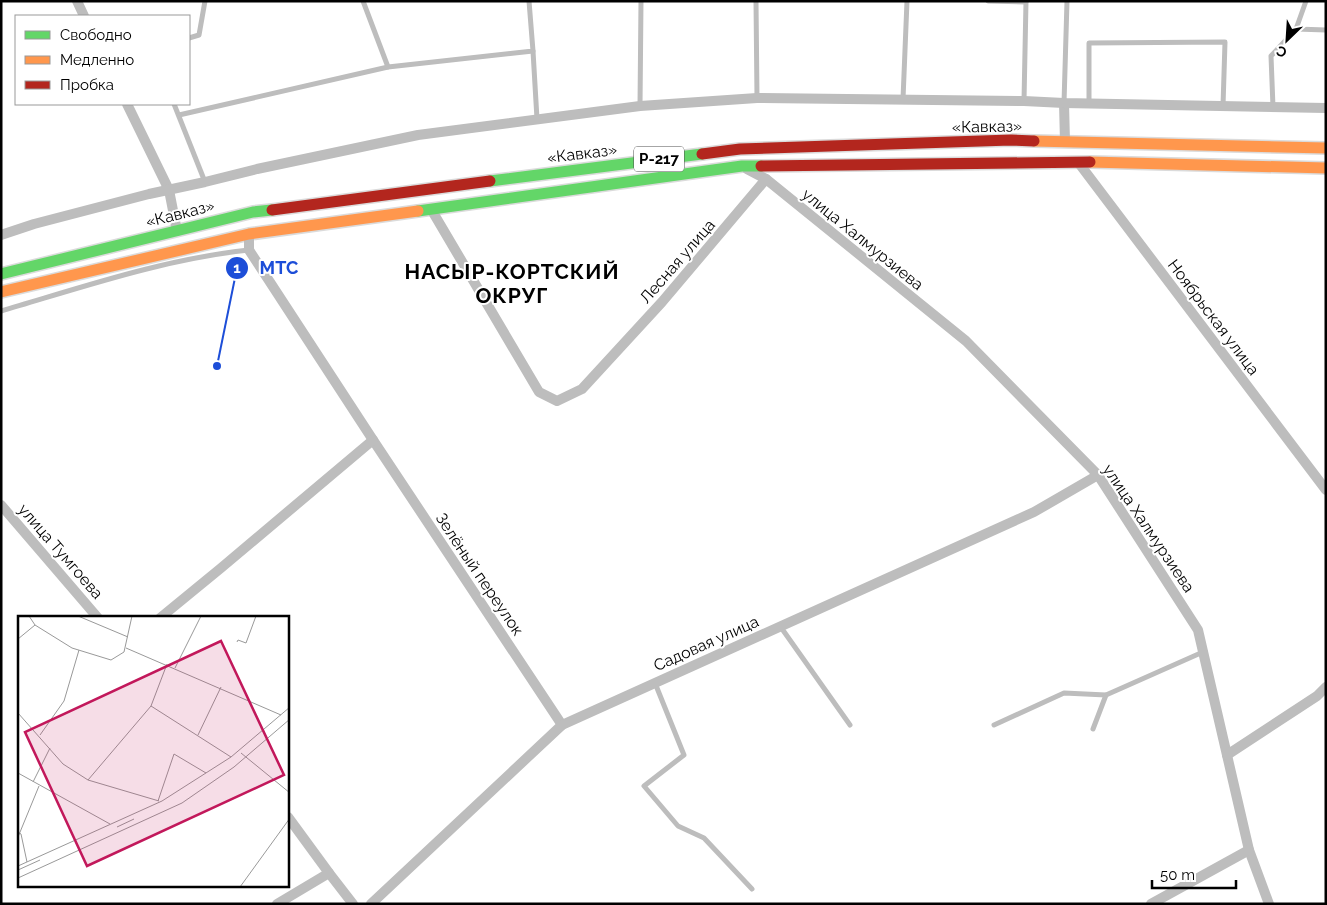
<svg xmlns="http://www.w3.org/2000/svg" width="1327" height="905" viewBox="0 0 1327 905" font-family="Raleway,sans-serif">
	<rect width="100%" height="100%" fill="#fff"/>
	<g fill="none" stroke-linecap="round" stroke-linejoin="round">
		<defs>
			<g id="fast">
				<polyline points="490,181 702,154"/>
				<polyline points="418,211 742,166 761,166"/>
				<polyline points="1,274 253,212 272,210"/>
			</g>
			<g id="slow">
				<polyline points="1034,141 1326,148"/>
				<polyline points="1090,162 1326,168"/>
				<polyline points="1,292 249,234 418,211"/>
			</g>
			<g id="jam">
				<polyline points="702,154 740,149 1011,140 1034,141"/>
				<polyline points="761,166 1090,162"/>
				<polyline points="272,210 490,181"/>
			</g>
		</defs>
		<use href="#fast" stroke="#dbdbdb" stroke-width="14"/>
		<use href="#slow" stroke="#dbdbdb" stroke-width="14"/>
		<use href="#jam" stroke="#dbdbdb" stroke-width="14"/>
		<g stroke="#bdbdbd" stroke-width="5">
			<polyline points="363,1 388,67"/>
			<polyline points="756,1 757,98"/>
			<polyline points="988,1 1026,2"/>
			<polyline points="1296,29 1326,30"/>
			<polyline points="189,38 199,35 205,1"/>
			<polyline points="533,51 537,119"/>
			<polyline points="903,99 907,1"/>
			<polyline points="1024,101 1026,1"/>
			<polyline points="1064,103 1067,1"/>
			<polyline points="1089,103 1089,43 1225,42 1223,106"/>
			<polyline points="174,104 205,182"/>
			<polyline points="640,106 641,1"/>
			<polyline points="1273,107 1271,56 1296,29 1306,1"/>
			<polyline points="179,115 388,67 533,51 529,1"/>
			<path d="M1 311C83 287 164 259 249 250"/>
			<polyline points="780,626 850,725"/>
			<polyline points="655,683 684,755 644,786 678,826 704,838 752,889"/>
			<polyline points="994,725 1064,693 1106,695 1203,652"/>
			<polyline points="1093,729 1106,695"/>
		</g>
		<g stroke="#bdbdbd" stroke-width="10">
			<polyline points="77,1 84,16"/>
			<polyline points="1064,103 1065,142"/>
			<polyline points="127,104 169,190 177,231"/>
			<polyline points="1078,162 1326,490"/>
			<polyline points="747,169 766,179 966,341 1098,475 1198,630 1249,850 1269,904"/>
			<polyline points="431,209 539,392 557,401 582,389 662,302 766,179"/>
			<polyline points="249,234 249,250 373,440 562,725"/>
			<polyline points="1,235 34,224 149,194 205,182 257,169 418,135 640,106 757,98 1024,101 1064,103 1326,108"/>
			<polyline points="1,505 98,618"/>
			<polyline points="160,618 221,568 373,440"/>
			<polyline points="1227,755 1317,696 1326,687"/>
			<polyline points="288,817 329,873 353,904"/>
			<polyline points="277,904 329,873"/>
			<polyline points="371,904 562,725 1034,512 1098,475"/>
			<polyline points="1151,904 1249,850"/>
		</g>
		<use href="#fast" stroke="#63d668" stroke-width="11"/>
		<use href="#slow" stroke="#ff974d" stroke-width="11"/>
		<use href="#jam" stroke="#b3261e" stroke-width="11"/>
	</g>
	<g text-anchor="middle" stroke-width="4" stroke-linejoin="round" paint-order="stroke">
		<rect fill="#fff" stroke="#4c4c4c" stroke-width="1" x="634" y="146.5" width="50" height="25" rx="4"/>
		<g font-size="15" font-weight="bold" fill="#000">
			<text x="659" y="164">Р-217</text>
		</g>
		<g font-size="16" fill="#000" stroke="#fff">
			<text transform="translate(987 126) rotate(-1)" y="6">«Кавказ»</text>
			<text transform="translate(582 153) rotate(-7)" y="6">«Кавказ»</text>
			<text transform="translate(180 213) rotate(-14)" y="6">«Кавказ»</text>
			<text transform="translate(863 239) rotate(39)" y="6">улица Халмурзиева</text>
			<text transform="translate(677 261) rotate(-49)" y="6">Лесная улица</text>
			<text transform="translate(1214 317) rotate(53)" y="6">Ноябрьская улица</text>
			<text transform="translate(1149 528) rotate(56)" y="6">улица Халмурзиева</text>
			<text transform="translate(61 551) rotate(49)" y="6">улица Тумгоева</text>
			<text transform="translate(480 574) rotate(56)" y="6">Зелёный переулок</text>
			<text transform="translate(706 643) rotate(-24)" y="6">Садовая улица</text>
		</g>
		<g font-size="21" font-weight="bold" letter-spacing="1" fill="#000" stroke="#fff">
			<text x="512" y="279">НАСЫР-КОРТСКИЙ<tspan x="512" dy="24">ОКРУГ</tspan></text>
		</g>
	</g>
	<g transform="translate(18 616)">
		<rect width="271" height="271" fill="#fff"/>
		<path fill="none" stroke="#999" stroke-width="1" d="M11 0 17 9 54 32 93 44 106 36 114 0M60 0 110 21M0 23 17 9M219 26 220 24 228 27 238 0M108 32 263 99M157 52 183 0M133 90 213 141M0 97 45 148 70 164 141 185M22 119 46 85 61 34M180 119 203 71M223 137 272 177M0 157 92 208M70 164 133 90 149 48M15 166 32 132M140 185 156 138 188 157M99 211 116 203M0 216 3 218 9 246M0 221 21 170M0 250 144 185 213 141 272 91M0 254 22 244M0 262 164 187 216 151 272 103M222 271 272 202"/>
		<path fill="#c2185b" fill-opacity="0.15" stroke="#c2185b" stroke-width="2.5" d="M203 25 266 159 69 250 7 116Z"/>
		<rect width="271" height="271" fill="none" stroke="#000" stroke-width="2.5"/>
	</g>
	<path fill="none" stroke="#1d4ed8" stroke-width="2" d="M217 366L237 268"/>
	<g fill="#1d4ed8" stroke="#fff" stroke-width="2">
		<circle cx="217" cy="366" r="5"/>
		<circle cx="237" cy="268" r="12"/>
	</g>
	<g font-size="15" text-anchor="middle" font-weight="bold" fill="#fff">
		<text x="237" y="273">1</text>
	</g>
	<g font-size="18" text-anchor="middle" font-weight="bold" fill="#1d4ed8" stroke="#fff" stroke-width="4" stroke-linejoin="round" paint-order="stroke">
		<text x="279" y="274">МТС</text>
	</g>
	<rect width="1327" height="905" fill="none" stroke="#000000" stroke-width="5"/>
	<rect x="15" y="15" width="175" height="90" fill="#ffffff" stroke="#999999"/>
	<rect x="25" y="31" width="25" height="8" fill="#63d668" stroke="#999999"/>
	<text x="60" y="40" font-size="15" fill="#000000">Свободно</text>
	<rect x="25" y="56" width="25" height="8" fill="#ff974d" stroke="#999999"/>
	<text x="60" y="65" font-size="15" fill="#000000">Медленно</text>
	<rect x="25" y="81" width="25" height="8" fill="#b3261e" stroke="#999999"/>
	<text x="60" y="90" font-size="15" fill="#000000">Пробка</text>
	<g transform="translate(1287 40) rotate(205)" stroke="#ffffff" stroke-width="4" paint-order="stroke">
	<path d="M0-4L9 19L0 12L-9 19Z" fill="#000000"/>
	<text y="-8" font-size="14" font-weight="bold" text-anchor="middle" fill="#000000">С</text>
	</g>
	<path d="M1152 880v8h84v-8" fill="none" stroke="#000000" stroke-width="2.5"/>
	<text x="1160" y="880" font-size="15" fill="#000000" stroke="#ffffff" stroke-width="4" paint-order="stroke">50 m</text>
</svg>
